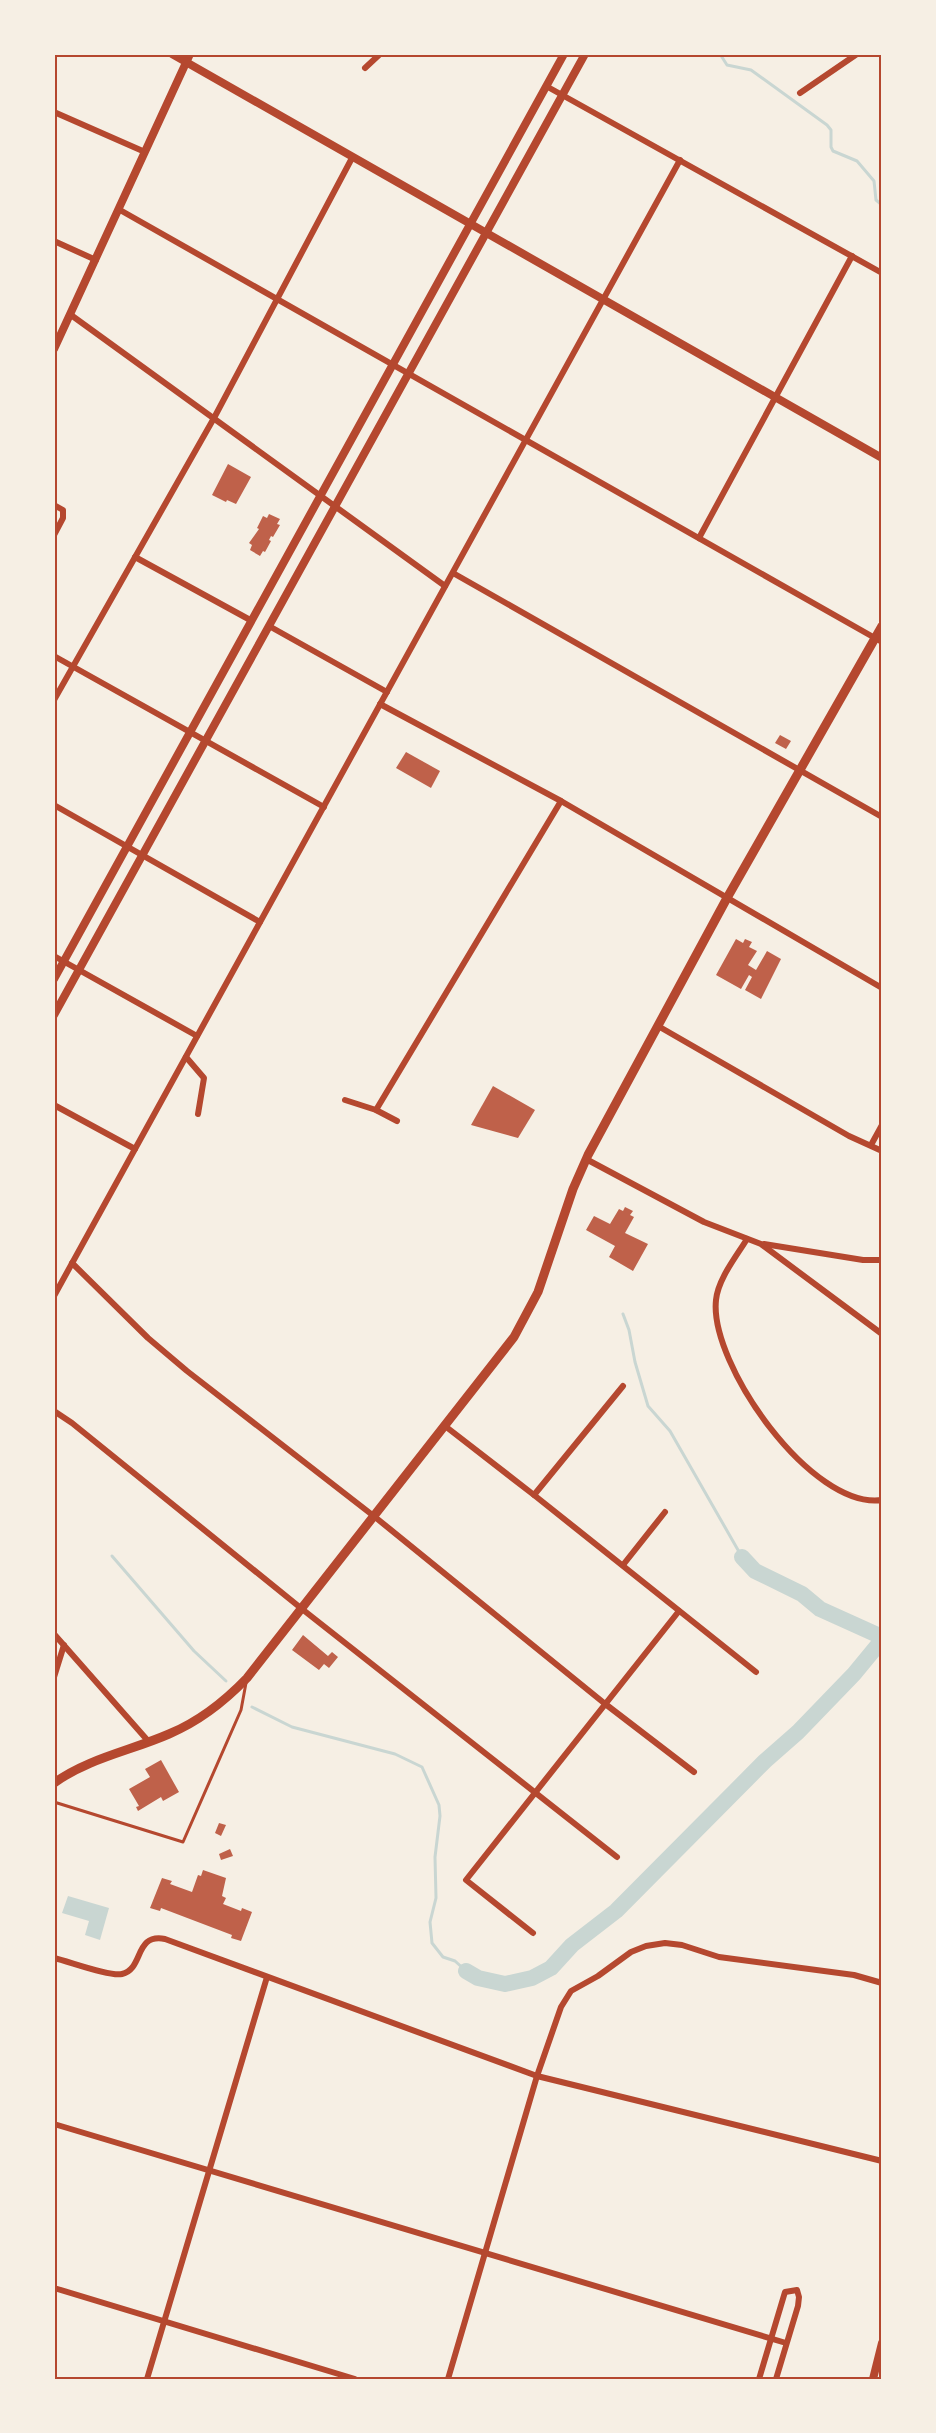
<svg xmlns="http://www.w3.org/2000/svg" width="936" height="2433" viewBox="0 0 936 2433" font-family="'PT Sans',sans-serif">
	<rect width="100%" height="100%" fill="#f6efe4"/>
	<polygon fill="#c9d6d2" points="68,1896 109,1908 100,1940 85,1935 89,1921 62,1913"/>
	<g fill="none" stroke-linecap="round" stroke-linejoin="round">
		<g stroke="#c9d6d2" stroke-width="3">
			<polyline points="720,54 727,65 751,70 827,125 831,130 831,147 833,151 857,161 874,181 876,200 882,205"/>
			<polyline points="623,1314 629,1330 635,1362 648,1406 670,1431 742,1557"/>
			<polyline points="112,1556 194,1651 226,1681"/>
			<polyline points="252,1707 292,1727 395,1754 422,1767 439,1805 440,1816 435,1857 436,1898 430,1922 432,1943 443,1957 455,1961 466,1971"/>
		</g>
		<g stroke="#c9d6d2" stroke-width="16">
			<polyline points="742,1557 755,1571 802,1594 820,1609 882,1637"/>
			<polyline points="466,1971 478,1978 505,1984 532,1978 551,1968 572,1945 616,1911 765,1761 798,1732 854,1674 882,1640"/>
		</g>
	</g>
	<g fill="#bf614a">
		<polygon points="228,464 251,477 236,504 227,500 226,502 212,495"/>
		<polygon points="269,514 280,519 277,524 280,525 273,537 271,536 269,540 271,541 265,552 263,551 260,556 250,550 252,545 249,543 259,529 257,528 263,516 267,518"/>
		<polygon points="780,735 791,741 786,749 775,743"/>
		<polygon points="406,752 440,771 431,788 396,768"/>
		<polygon points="736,939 743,943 745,939 752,942 749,947 757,951 748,965 756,970 767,951 781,959 761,999 745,990 752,977 749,975 741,989 716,975"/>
		<polygon points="493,1086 535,1110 518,1138 471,1125"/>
		<polygon points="625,1207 633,1211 630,1215 634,1217 625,1233 648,1244 633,1271 609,1257 615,1246 586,1230 594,1216 610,1224 619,1209 623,1211"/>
		<polygon points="303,1635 328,1656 332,1652 338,1657 329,1668 324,1664 319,1670 292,1650"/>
		<polygon points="161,1760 179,1792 163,1801 161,1797 138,1811 136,1807 139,1806 129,1789 150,1777 145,1769"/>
		<polygon points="219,1823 226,1825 221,1836 215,1833"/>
		<polygon points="230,1849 233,1856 221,1860 219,1854"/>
		<polygon points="203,1870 226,1878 222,1896 226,1898 223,1904 241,1911 242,1908 252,1912 241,1941 231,1938 232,1935 161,1908 160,1911 150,1908 162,1878 172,1881 170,1884 192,1892 198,1875 201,1876"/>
	</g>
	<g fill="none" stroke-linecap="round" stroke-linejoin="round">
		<polyline stroke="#b5482f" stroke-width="3" points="54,1802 183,1842 241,1710 246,1683"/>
		<g stroke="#b5482f" stroke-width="6">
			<polyline points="365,68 380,54"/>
			<polyline points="546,86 882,273"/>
			<polyline points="800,93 857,54"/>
			<polyline points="54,112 145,152"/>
			<polyline points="120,210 882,642"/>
			<polyline points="54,241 96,260"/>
			<polyline points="71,315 445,586"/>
			<polyline points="54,505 63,510 63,518 54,535"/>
			<polyline points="699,538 852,256"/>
			<polyline points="135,557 252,621"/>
			<polyline points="453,573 882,817"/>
			<polyline points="269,626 387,692"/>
			<polyline points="54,656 324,807"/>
			<polyline points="54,700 214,418 352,158"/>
			<polyline points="380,704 561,801 882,988"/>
			<polyline points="54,805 260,922"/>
			<polyline points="54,956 197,1036"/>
			<polyline points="658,1026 849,1136 882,1151"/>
			<polyline points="186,1057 204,1078 198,1114"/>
			<polyline points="345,1100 376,1110 397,1121"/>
			<polyline points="54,1105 135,1149"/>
			<polyline points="376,1110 561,801"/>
			<polyline points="871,1145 882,1125"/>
			<polyline points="586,1159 704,1222 761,1244 882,1334"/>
			<path d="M747 1239C736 1257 718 1279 716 1300 709 1364 812 1510 882 1500"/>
			<polyline points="764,1244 863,1260 882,1260"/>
			<polyline points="72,1263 148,1338 187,1371 375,1517 604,1703 694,1772"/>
			<polyline points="54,1296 680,160"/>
			<polyline points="54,1411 72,1423 302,1609 617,1857"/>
			<polyline points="445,1426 534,1495 756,1672"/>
			<polyline points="534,1495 623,1386"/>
			<polyline points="623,1565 665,1512"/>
			<polyline points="54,1634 149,1742"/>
			<polyline points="54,1677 64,1645"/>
			<polyline points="533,1933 466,1880 679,1611"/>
			<path d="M54 1958C68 1961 110 1977 122 1974 144 1969 134 1933 165 1939L537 2076 882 2161"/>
			<polyline points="54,2124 786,2343"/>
			<polyline points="54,2288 355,2379"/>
			<polyline points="147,2379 267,1977"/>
			<polyline points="448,2379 537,2076 561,2007 571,1991 598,1976 631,1952 646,1946 665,1943 682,1945 719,1957 854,1975 882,1983"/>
			<polyline points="759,2379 785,2292 797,2290 799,2297 798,2306 776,2379"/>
		</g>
		<polyline stroke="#b5482f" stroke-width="8" points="54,349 190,54"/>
		<g stroke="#b5482f" stroke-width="8">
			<polyline points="172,54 882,458"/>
			<polyline points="54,979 564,54"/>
			<polyline points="54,1015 585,54"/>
			<polyline points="873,2379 882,2343"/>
		</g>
		<path stroke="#b5482f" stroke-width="9" d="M54 1783C89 1758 130 1751 169 1734 200 1721 224 1702 247 1678L514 1337 538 1292 573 1189 588 1155 727 898 882 626"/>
	</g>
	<rect width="936" height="2433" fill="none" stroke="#f6efe4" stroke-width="111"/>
	<rect x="56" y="56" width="824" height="2322" fill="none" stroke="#b5482f" stroke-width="2"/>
</svg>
